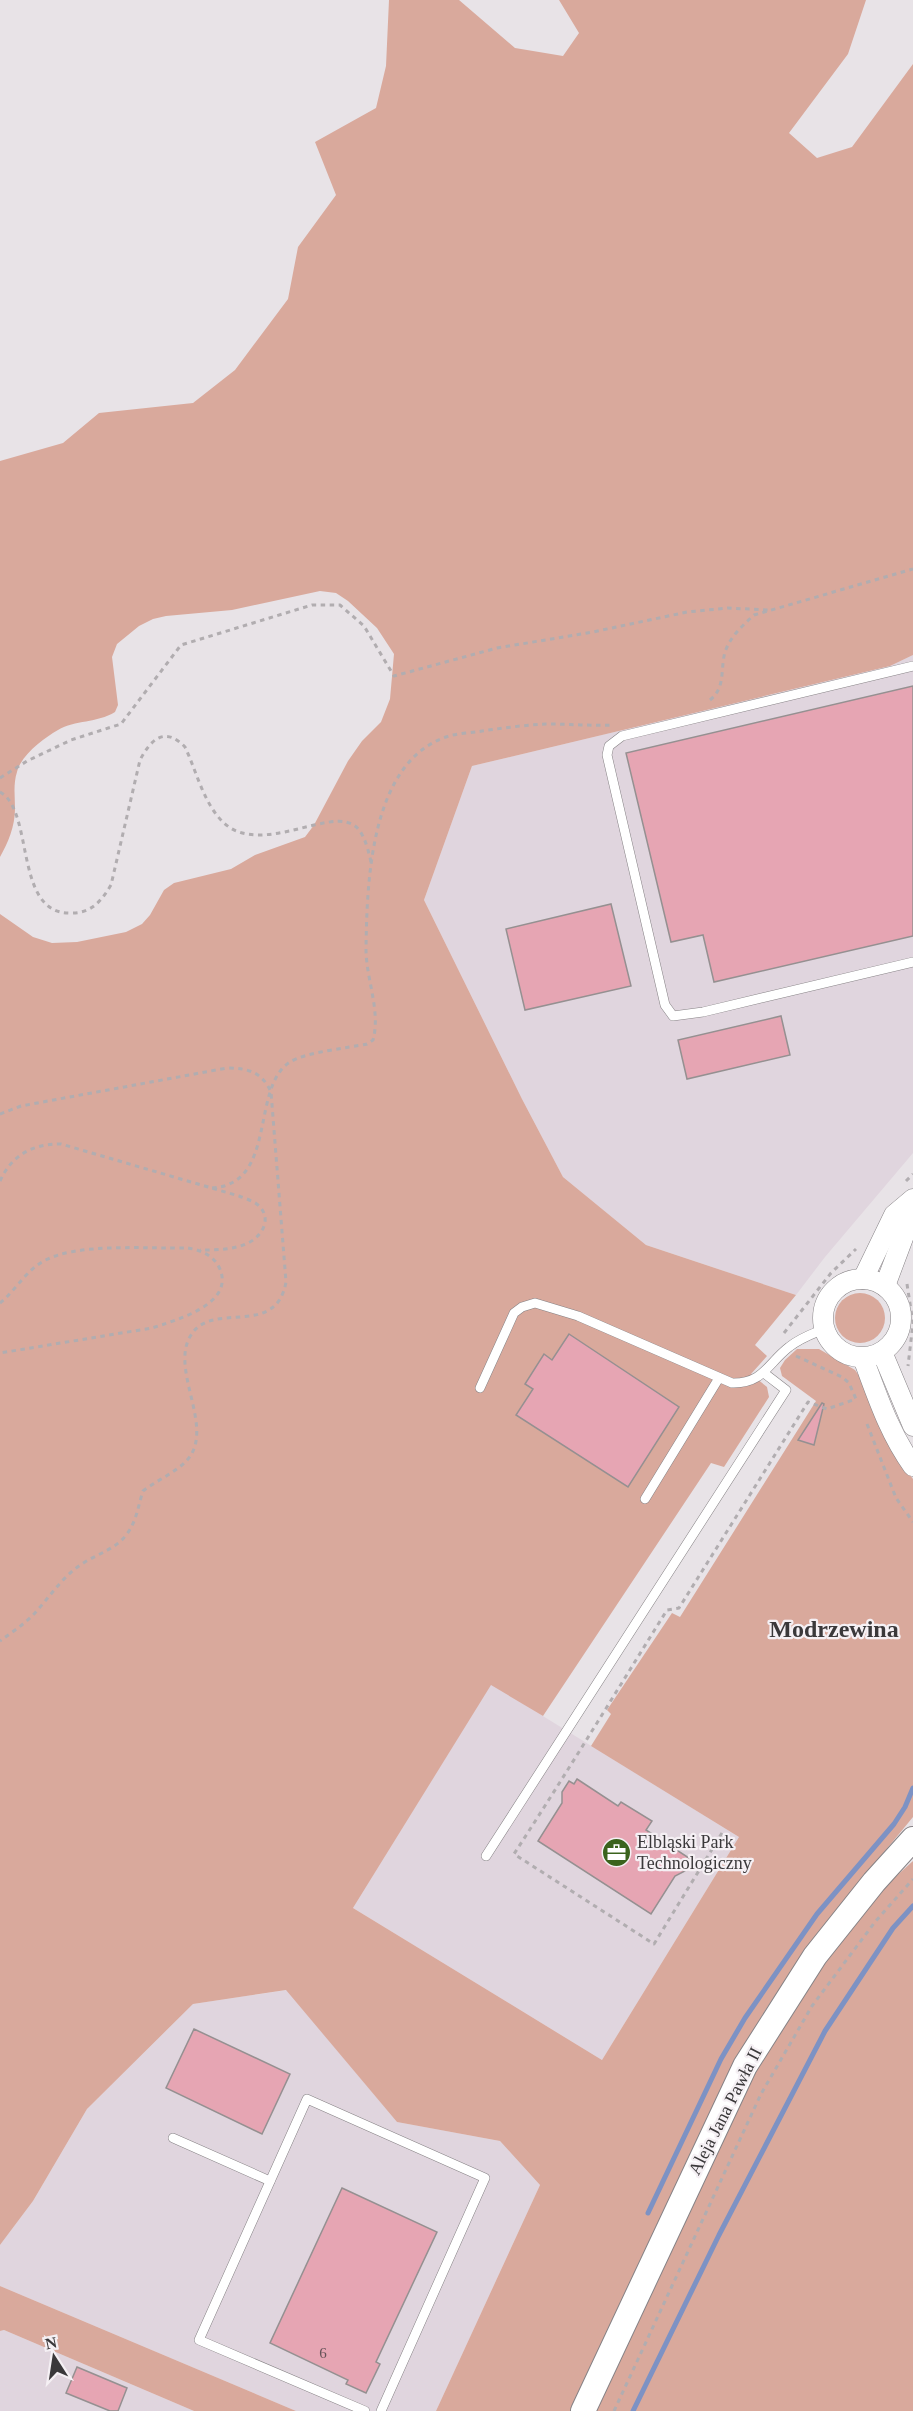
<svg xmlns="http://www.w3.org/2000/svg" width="913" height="2411" viewBox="0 0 913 2411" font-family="Georgia,serif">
	<rect width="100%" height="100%" fill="#e8e3e7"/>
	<g fill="#e0d5de">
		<polygon points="913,655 913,1153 825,1257 796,1295 646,1245 563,1177 522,1099 424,900 472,766 890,666"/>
		<polygon points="491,1684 739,1837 602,2060 353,1908"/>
		<polygon points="287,1990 397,2122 500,2141 540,2185 436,2411 296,2411 0,2286 0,2245 33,2201 87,2109 193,2004"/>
		<polygon points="4,2330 194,2411 0,2411 0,2331"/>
	</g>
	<g fill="#d9a99c">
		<path d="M389 0H459L515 48 563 56 579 33 559 0H866L848 54 789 133 817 158 852 147 913 64V655L890 666 472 766 424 900 522 1099 563 1177 646 1245 796 1295 755 1345 767 1356 751 1374 767 1387 769 1397 724 1467 711 1463 543 1716 491 1685 353 1908 602 2060 739 1837 591 1746 611 1714 607 1710 672 1613 680 1617 816 1401 782 1376 780 1368 785 1360 797 1349H819L855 1370 864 1383 901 1463 913 1479V1817L815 1936 766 2009 736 2061 709 2114 571 2411H436L540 2185 500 2141 397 2122 286 1990 193 2004 87 2109 33 2201 0 2245V914L33 937 52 943 77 942 126 932 142 924 150 915 164 890 174 883 231 869 255 855 305 837 314 825 348 761 362 741 381 722 390 699 394 654 377 628 348 601 336 593 320 591 232 610 166 616 153 619 139 626 117 644 112 657 118 705 115 712C97 723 75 720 58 730 44 738 21 755 17 772 13 784 15 797 15 809 15 826 8 843 0 857V461L63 443 99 413 193 403 235 370 288 299 298 247 336 195 315 142 376 108 386 66Z"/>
		<circle cx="860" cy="1318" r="25"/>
		<polygon points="913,1861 913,2411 594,2411 751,2078 817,1970 883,1888"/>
		<polygon points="0,2286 296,2411 194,2411 4,2330 0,2331"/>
	</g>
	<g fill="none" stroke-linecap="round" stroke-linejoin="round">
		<g stroke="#7d92c4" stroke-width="5">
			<polyline points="648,2213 721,2059 745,2018 817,1914 894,1824 905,1807 913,1788"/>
			<polyline points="633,2411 719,2235 825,2031 893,1928 913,1906"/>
		</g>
	</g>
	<g fill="#e6a5b3" stroke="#959091" stroke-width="1.5">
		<polygon points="913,686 913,936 714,982 703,935 671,942 626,753"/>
		<polygon points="611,904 631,986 525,1010 506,929"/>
		<polygon points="781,1016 790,1055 687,1079 678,1040"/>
		<polygon points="569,1334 679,1407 628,1487 516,1415 533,1389 525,1384 544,1354 552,1360"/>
		<polygon points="822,1403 824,1404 814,1445 798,1440"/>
		<polygon points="577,1779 618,1806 621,1802 652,1821 646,1830 692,1860 685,1871 675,1876 651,1914 538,1841 562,1803 562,1792 569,1781 574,1784"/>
		<polygon points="194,2029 290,2074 262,2134 166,2088"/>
		<polygon points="342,2188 437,2232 376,2362 380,2364 366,2393 346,2384 348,2380 270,2343"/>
		<polygon points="77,2367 127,2388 118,2411 110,2411 66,2393"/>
	</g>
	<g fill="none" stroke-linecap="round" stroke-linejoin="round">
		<defs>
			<g id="service">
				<polyline points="913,666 622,736 609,746 607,755 665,1005 673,1016 703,1012 913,962"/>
				<path d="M480 1388 514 1313 522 1307 535 1303 578 1316 732 1383C763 1384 768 1363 789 1347 800 1338 812 1334 824 1329"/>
				<polyline points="645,1499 719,1378"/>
				<polyline points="486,1856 786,1390 764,1373"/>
				<polyline points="173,2138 270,2181"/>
				<polyline points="365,2411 199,2340 307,2099 485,2178 381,2411"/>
			</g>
			<g id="minor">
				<circle cx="862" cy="1318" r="39"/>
				<polyline points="863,1279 894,1215 913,1199"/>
				<polyline points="885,1286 909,1222 910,1203"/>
				<polyline points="882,1352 913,1426"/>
				<path d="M863 1358C877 1395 889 1433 913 1466"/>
			</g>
			<polyline id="tertiary" points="583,2411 745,2066 815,1956 874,1882 913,1839"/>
		</defs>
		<use href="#service" stroke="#868285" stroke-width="10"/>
		<use href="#minor" stroke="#868285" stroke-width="21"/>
		<use href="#tertiary" stroke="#868285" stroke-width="26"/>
		<g stroke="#b1adb0" stroke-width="3" stroke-dasharray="4.5 4.5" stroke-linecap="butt">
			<path d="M710 700C726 687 720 670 725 652 730 637 742 626 754 615L913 569"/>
			<polyline points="0,778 27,761 71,740 121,724 181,645 312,605 340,605 364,626 394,676 497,648 593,632 687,612 728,608 768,610"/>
			<path d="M0 792C35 811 13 916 72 913 92 913 102 900 111 885L140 760C151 739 165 726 185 747 197 772 205 810 229 827 252 843 289 831 314 825 353 816 362 822 371 862"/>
			<path d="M0 1114 21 1106 227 1068C248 1068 262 1072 271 1092L286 1282C276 1339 212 1300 191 1335 169 1369 215 1427 188 1459 177 1472 157 1480 143 1491 138 1506 137 1520 127 1534 117 1548 100 1553 85 1562 63 1575 50 1597 33 1615 23 1625 11 1633 0 1641"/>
			<path d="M0 1181C12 1155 32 1144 61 1144L239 1196C246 1199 255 1201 260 1207 272 1220 261 1237 248 1243 233 1250 216 1250 200 1250"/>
			<polyline points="906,1181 913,1174"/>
			<path d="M212 1188C278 1184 250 1087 290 1062 306 1052 348 1048 367 1044L373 1040C381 1011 366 979 366 949 367 882 370 763 446 737 457 733 471 733 482 731 503 728 525 725 546 724 569 724 591 726 614 725"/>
			<polyline points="907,1284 913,1323 908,1366"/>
			<path d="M0 1303C15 1291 25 1272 42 1262 75 1242 149 1249 188 1248 200 1250 213 1255 219 1267 237 1304 176 1320 152 1328L0 1353"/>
			<polyline points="784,1333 831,1273 856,1249"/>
			<polyline points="796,1356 842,1377 849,1383 856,1399"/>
			<polyline points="867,1424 896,1498 913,1522"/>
			<path d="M722 1833 654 1944 514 1854C566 1774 616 1692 667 1610L679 1608 808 1402 827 1409 856 1399"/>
			<polyline points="614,2411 761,2094 812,2006 875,1922 913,1879"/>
		</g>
		<use href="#service" stroke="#fff" stroke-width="9"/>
		<use href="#minor" stroke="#fff" stroke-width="20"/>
		<use href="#tertiary" stroke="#fff" stroke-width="24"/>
	</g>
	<defs>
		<symbol id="office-disc" viewBox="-11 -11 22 22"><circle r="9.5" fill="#3b631d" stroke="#f5f0f4"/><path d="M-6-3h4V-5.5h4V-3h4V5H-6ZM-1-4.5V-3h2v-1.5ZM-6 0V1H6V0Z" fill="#fff"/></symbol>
	</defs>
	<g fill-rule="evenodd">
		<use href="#office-disc" x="600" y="1836" width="33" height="33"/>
	</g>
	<g text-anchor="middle" stroke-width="4.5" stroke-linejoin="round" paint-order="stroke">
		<g font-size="15" fill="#655358">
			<text x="323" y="2358">6</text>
		</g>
		<g font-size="18" fill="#3a383a" stroke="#f5f0f4" text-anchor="start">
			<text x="637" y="1848">Elbląski Park<tspan x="637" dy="21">Technologiczny</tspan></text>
		</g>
		<g font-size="18" fill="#3a383a" stroke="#f5f0f4">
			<text transform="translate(725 2111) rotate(-63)" y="6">Aleja Jana Pawła II</text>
		</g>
		<g font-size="24" font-weight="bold" fill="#3a383a" stroke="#f5f0f4">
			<text x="834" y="1637">Modrzewina</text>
		</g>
	</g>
	<g transform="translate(54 2357) rotate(348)" stroke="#f5f0f4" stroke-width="4.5" paint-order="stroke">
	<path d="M0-4.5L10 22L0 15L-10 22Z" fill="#3a383a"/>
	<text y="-9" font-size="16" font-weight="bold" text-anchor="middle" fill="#3a383a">N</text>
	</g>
</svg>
